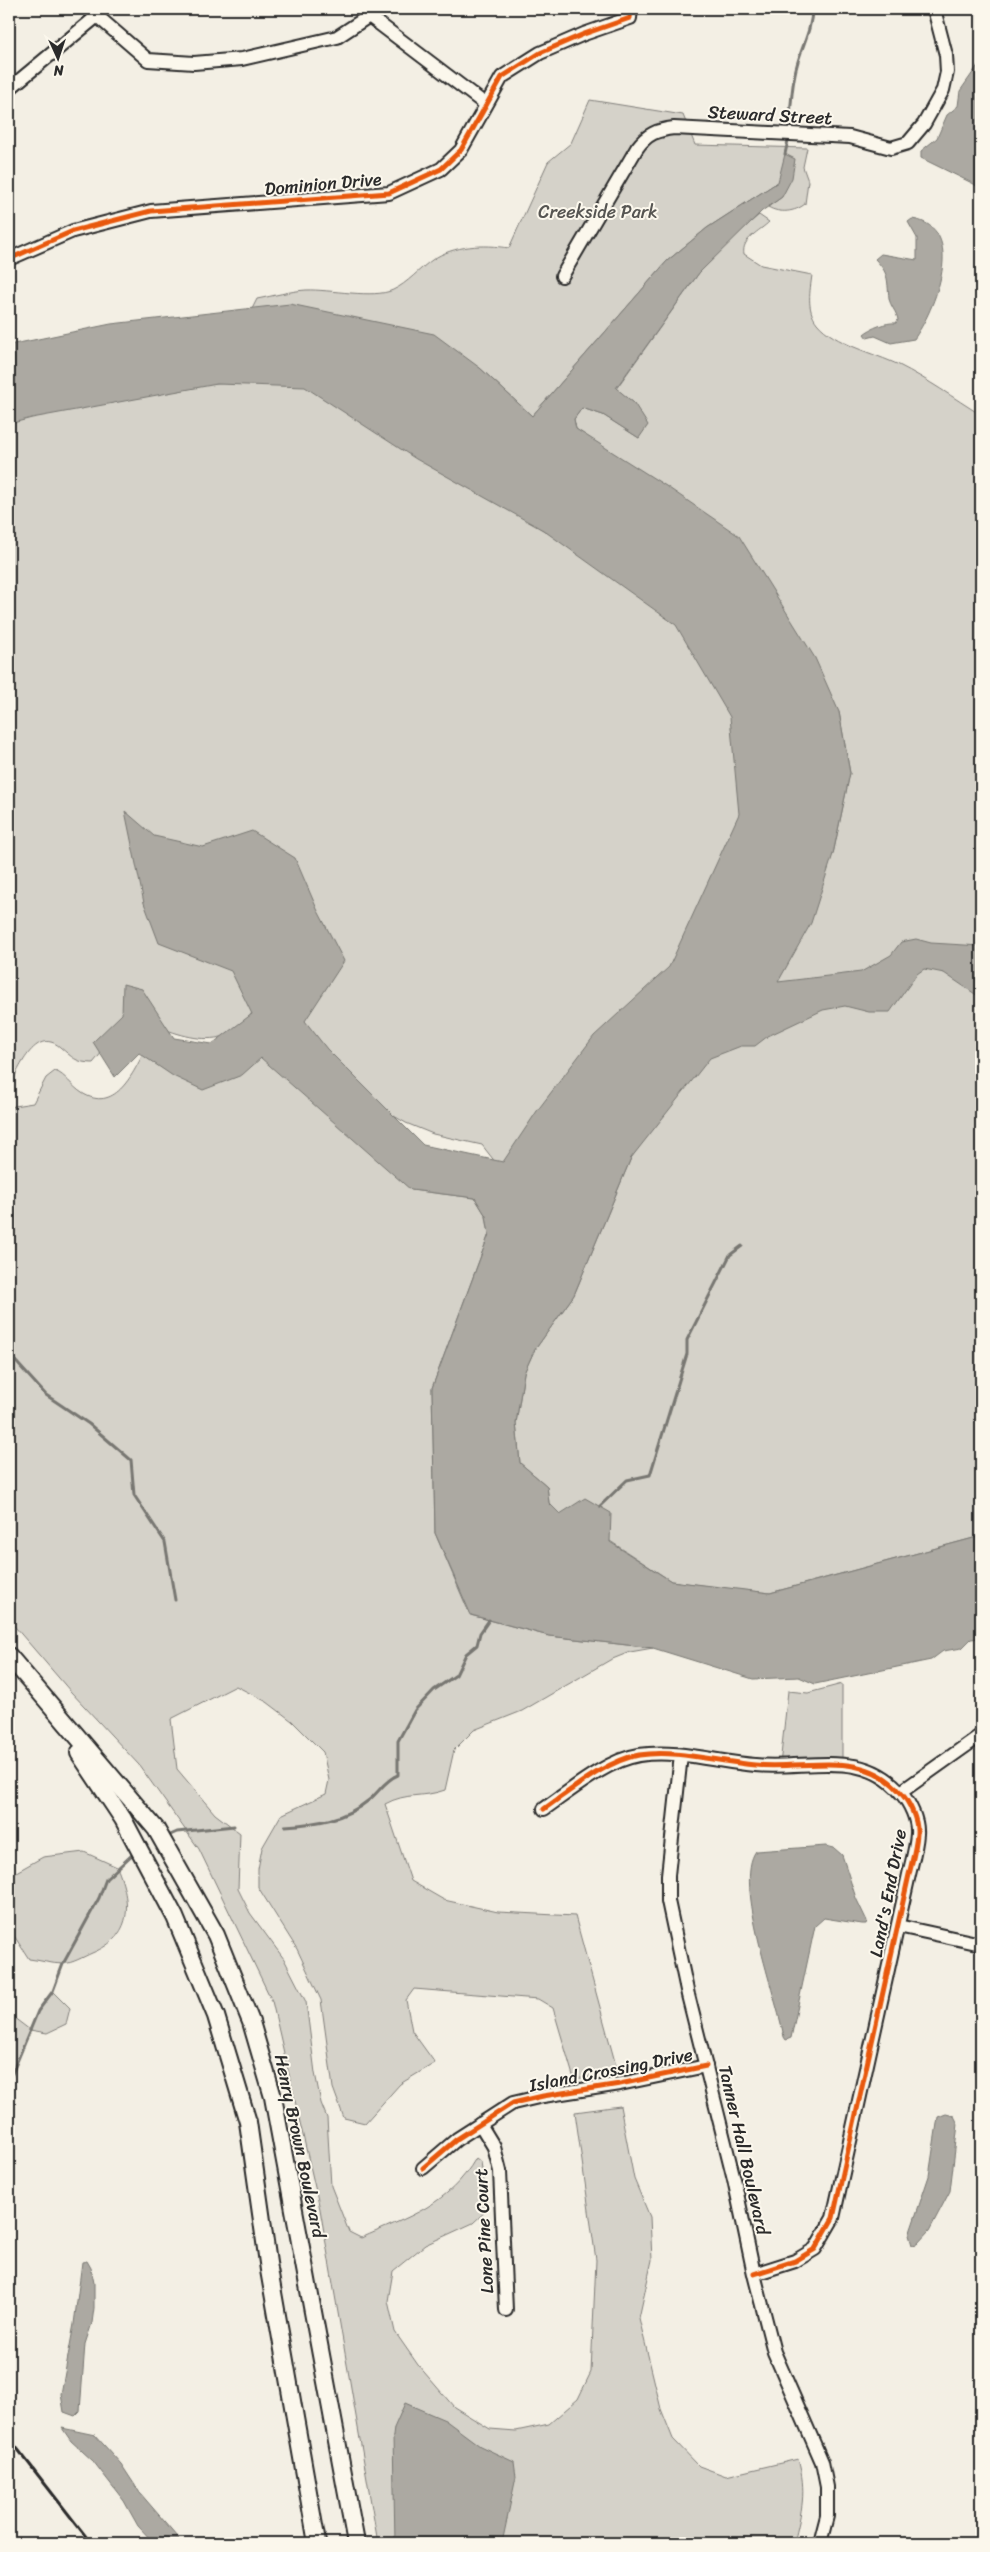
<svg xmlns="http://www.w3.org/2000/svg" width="990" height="2552" viewBox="0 0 990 2552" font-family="Sriracha,sans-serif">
	<rect width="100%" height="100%" fill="#f3efe4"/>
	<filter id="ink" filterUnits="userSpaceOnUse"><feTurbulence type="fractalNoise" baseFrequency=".02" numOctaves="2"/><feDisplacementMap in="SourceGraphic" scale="10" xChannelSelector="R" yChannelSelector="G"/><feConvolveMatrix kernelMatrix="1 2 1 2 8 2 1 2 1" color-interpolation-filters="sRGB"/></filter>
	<g filter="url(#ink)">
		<g fill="#d5d2c9" stroke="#807e7a">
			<path d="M590 100 683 115 695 145 807 148 803 167 808 181 805 204C795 212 780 214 768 207L782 197 778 182 707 228 667 261 532 416 480 368 249 315 257 299C273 296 290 291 306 290 329 289 374 299 393 290 408 283 419 269 432 260 454 245 484 244 509 248L548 162 571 143Z"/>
			<path d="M759 215 769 222C760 231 741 239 744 254L761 265 812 275C810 291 806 309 817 323 834 344 874 353 899 365 927 379 954 398 981 415V1536L770 1593 739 1590 671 1581 610 1541 560 1514 549 1503 547 1486 520 1463 516 1423 524 1373 534 1351 574 1295 631 1158 833 854 850 773 839 712 616 458 576 429 574 419 582 408 603 415 639 438 634 403 616 389 699 273 735 236Z"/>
			<path d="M301 377 703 631 776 844 503 1172 482 1145 433 1134 406 1123 375 1105 255 1007C228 1061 174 1033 132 1016L93 1063C76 1063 72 1057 60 1047 35 1026 18 1071 9 1088V423L132 391Z"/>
			<path d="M266 1046 412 1190 475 1198 486 1216 489 1234 432 1388 435 1533 470 1615 549 1636 653 1648 630 1652 610 1660 522 1711 474 1730 454 1750 445 1790C423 1798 407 1792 385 1804L411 1881 444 1900 498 1912 575 1916 618 2073 574 2079 553 2008 538 1999 414 1989 406 2000 412 2031 435 2063 400 2084 365 2123 344 2118 333 2088 321 2000 297 1949 258 1887V1869L262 1848 281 1815 326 1794 329 1780 323 1752 292 1721 267 1702 236 1686 171 1719 177 1769 215 1814 240 1833 238 1889 250 1913 284 1959 306 2002 315 2073 321 2103 327 2118 331 2186 349 2232 361 2238C408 2217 449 2205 476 2158L481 2162 488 2209 473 2223 425 2245 393 2271 388 2301 395 2332 418 2365 454 2407 490 2429 516 2431 549 2424 578 2399 591 2372 596 2260 575 2112 620 2106 634 2179 650 2217 652 2260 639 2318 661 2409 673 2439 699 2466 726 2476 798 2459C807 2492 802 2510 794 2543H378L320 2209 272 2001 199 1849 139 1765 71 1692 9 1620V1110L14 1106 33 1103 46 1078 55 1071C66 1075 71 1086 82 1093 114 1113 132 1076 144 1052Z"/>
			<polygon points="842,1684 842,1764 780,1765 788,1691 808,1693"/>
			<path d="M84 1852 117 1867C132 1904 133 1936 92 1953 83 1957 73 1963 63 1964 52 1964 39 1960 29 1959L9 1928V1876L43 1857Z"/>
			<polygon points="53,1991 70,2008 66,2024 47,2033 30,2030 9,2081 9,2014 30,2030 38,2011"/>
		</g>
		<g fill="#aca9a2" stroke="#787772">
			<polygon points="981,61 981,190 974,184 921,158 921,151 937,138 947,115 958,106 960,91"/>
			<polygon points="785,154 795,159 792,178 782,197 762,211 699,273 616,388 634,403 648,425 639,438 603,415 582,408 574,419 576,429 666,486 739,536 815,658 839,712 850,773 833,854 811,923 778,982 861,972 891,955 901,942 916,939 931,943 981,946 981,998 944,973 924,969 917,974 890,1012 869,1012 845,1006 823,1010 768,1036 755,1046 741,1046 710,1058 631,1158 574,1295 534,1351 524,1373 516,1423 520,1463 547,1486 549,1503 560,1514 585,1498 611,1513 610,1542 671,1581 770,1593 981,1536 981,1638 971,1639 962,1648 943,1651 931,1660 815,1684 799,1677 753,1679 653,1648 549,1636 471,1615 435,1533 432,1388 489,1234 486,1216 475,1198 411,1190 261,1058 242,1075 203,1090 173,1076 139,1053 115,1077 93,1042 122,1014 123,984 142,989 174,1038 212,1044 252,1014 231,971 159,943 144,903 125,811 154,836 203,847 252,831 295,858 317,909 344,961 305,1021 327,1049 423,1145 503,1162 537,1111 594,1036 669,967 739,814 730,717 676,625 543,530 416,459 305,387 217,384 32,418 9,424 9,345 111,324 290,304 434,334 480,368 532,416 667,261 707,228 778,182"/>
			<path d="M912 219C969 227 934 311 914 339L891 343 875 336 867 338 864 334C871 328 886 322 896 323L898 320C897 312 890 306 889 298 887 278 889 274 875 259L881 254 917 260V238L908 222Z"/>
			<path d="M826 1846 834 1848 842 1855 856 1898 867 1921 866 1924H862L824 1918 815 1926 791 2038 786 2040 784 2037C777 1998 733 1882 756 1851Z"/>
			<polygon points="946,2114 954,2116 958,2124 950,2191 929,2231 917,2244 912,2245 909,2235 929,2176 938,2117"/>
			<polygon points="87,2261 91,2268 94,2283 94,2308 92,2323 85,2344 80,2411 75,2416 64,2412 61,2394 74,2324 82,2262"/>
			<polygon points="405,2403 445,2420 480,2446 514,2462 516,2477 502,2543 395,2543 393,2436 394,2428"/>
			<polygon points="62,2428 95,2435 121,2464 140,2493 177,2536 180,2543 154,2543 138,2526 124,2501 93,2461 71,2441"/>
		</g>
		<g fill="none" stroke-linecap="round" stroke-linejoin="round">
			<g stroke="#787772" stroke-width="3">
				<path d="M789 130C791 109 791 86 797 65 802 46 812 29 812 9"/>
				<polyline points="785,154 789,136"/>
				<polyline points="9,1354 46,1395 89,1424 131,1460 134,1495 165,1542 175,1600"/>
				<polyline points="600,1506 627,1480 650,1475 687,1354 687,1340 730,1255 742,1246"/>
				<path d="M285 1826C315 1824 345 1820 369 1800 379 1792 385 1780 398 1775V1741L415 1710 434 1690 456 1675 466 1654 477 1645 480 1633 489 1620"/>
				<polyline points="168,1836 177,1832 234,1826"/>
				<polyline points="9,2081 38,2011 53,1991 63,1964 99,1898 106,1879 134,1853"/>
			</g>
			<defs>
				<g id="minor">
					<polyline points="89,9 148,60 194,63 242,59 337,37 369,16 375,9"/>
					<polyline points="369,16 485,104"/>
					<polyline points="9,89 96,17 103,9"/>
					<polyline points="9,259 73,231 151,211 389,193 441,169 461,150 502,77 540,53 584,34 630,18 631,9"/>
					<path d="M562 276 637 148C647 134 657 130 674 128L850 137 891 148 908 143 924 124 943 90 947 72 946 55 934 9"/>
					<polyline points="681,1755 668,1875 668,1901 688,1995 734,2179 754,2274 774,2352 822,2462 827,2487 827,2516 820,2543"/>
					<polyline points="901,1792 981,1735"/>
					<path d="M544 1809C570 1791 607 1760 639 1755 677 1749 717 1762 755 1765 808 1770 863 1748 901 1793 910 1803 918 1820 917 1834 916 1849 911 1865 908 1879L833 2218 815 2249 795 2261 754 2274"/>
					<polyline points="898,1926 981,1944"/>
					<polyline points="480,2124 494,2147 500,2171 506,2310"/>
					<polyline points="423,2168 457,2139 513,2103 543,2096 620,2084 706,2066"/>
				</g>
				<g id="major">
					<polyline points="9,1656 156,1829 216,1935 251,2022 273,2097 356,2543"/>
					<polyline points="79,1753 123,1819 175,1917 216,2016 248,2122 269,2270 317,2543"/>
				</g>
			</defs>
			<use href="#minor" stroke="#2b2b2b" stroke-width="16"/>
			<use href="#major" stroke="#2b2b2b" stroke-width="20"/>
			<use href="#minor" stroke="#fbf7ec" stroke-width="12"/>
			<use href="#major" stroke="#fbf7ec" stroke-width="16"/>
			<polyline stroke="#2b2b2b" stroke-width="3" points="9,2438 91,2543"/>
			<defs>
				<g id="cycleway">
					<polyline points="9,259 73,231 151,211 389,193 441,169 461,150 502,77 540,53 584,34 630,18 631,9"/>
					<path d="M544 1809C570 1791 607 1760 639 1755 677 1749 717 1762 755 1765 808 1770 863 1748 901 1793 910 1803 918 1820 917 1834 916 1849 911 1865 908 1879L833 2218 815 2249 795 2261 754 2274"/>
					<polyline points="423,2168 457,2139 513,2103 543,2096 620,2084 706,2066"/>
				</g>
			</defs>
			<use href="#cycleway" stroke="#fbf7ec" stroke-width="8"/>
			<use href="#cycleway" stroke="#e8590c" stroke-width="5"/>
		</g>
	</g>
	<g text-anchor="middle" stroke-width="4" stroke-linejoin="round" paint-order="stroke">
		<g font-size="18" fill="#2b2b2b" stroke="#fbf7ec">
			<text transform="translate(770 115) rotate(3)" y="6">Steward Street</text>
			<text transform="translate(323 184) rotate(-5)" y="6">Dominion Drive</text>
			<text transform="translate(888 1893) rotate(-79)" y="6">Land's End Drive</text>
			<text transform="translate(611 2070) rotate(-11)" y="6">Island Crossing Drive</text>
			<text transform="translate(300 2146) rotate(78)" y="6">Henry Brown Boulevard</text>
			<text transform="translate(744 2150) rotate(77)" y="6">Tanner Hall Boulevard</text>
			<text transform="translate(484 2231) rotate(-93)" y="6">Lone Pine Court</text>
		</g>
		<g font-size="18" fill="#565552" stroke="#fbf7ec">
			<text x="598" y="218">Creekside Park</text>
		</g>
	</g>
	<rect width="990" height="2552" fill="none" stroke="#fbf7ec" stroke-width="30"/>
	<rect x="15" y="15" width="960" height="2522" fill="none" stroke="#2b2b2b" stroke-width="2" filter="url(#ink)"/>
	<g transform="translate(58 58) rotate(177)" stroke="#fbf7ec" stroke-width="4" paint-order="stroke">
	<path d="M0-4L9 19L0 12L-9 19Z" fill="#2b2b2b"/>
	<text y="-8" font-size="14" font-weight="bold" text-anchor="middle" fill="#2b2b2b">N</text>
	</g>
</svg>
